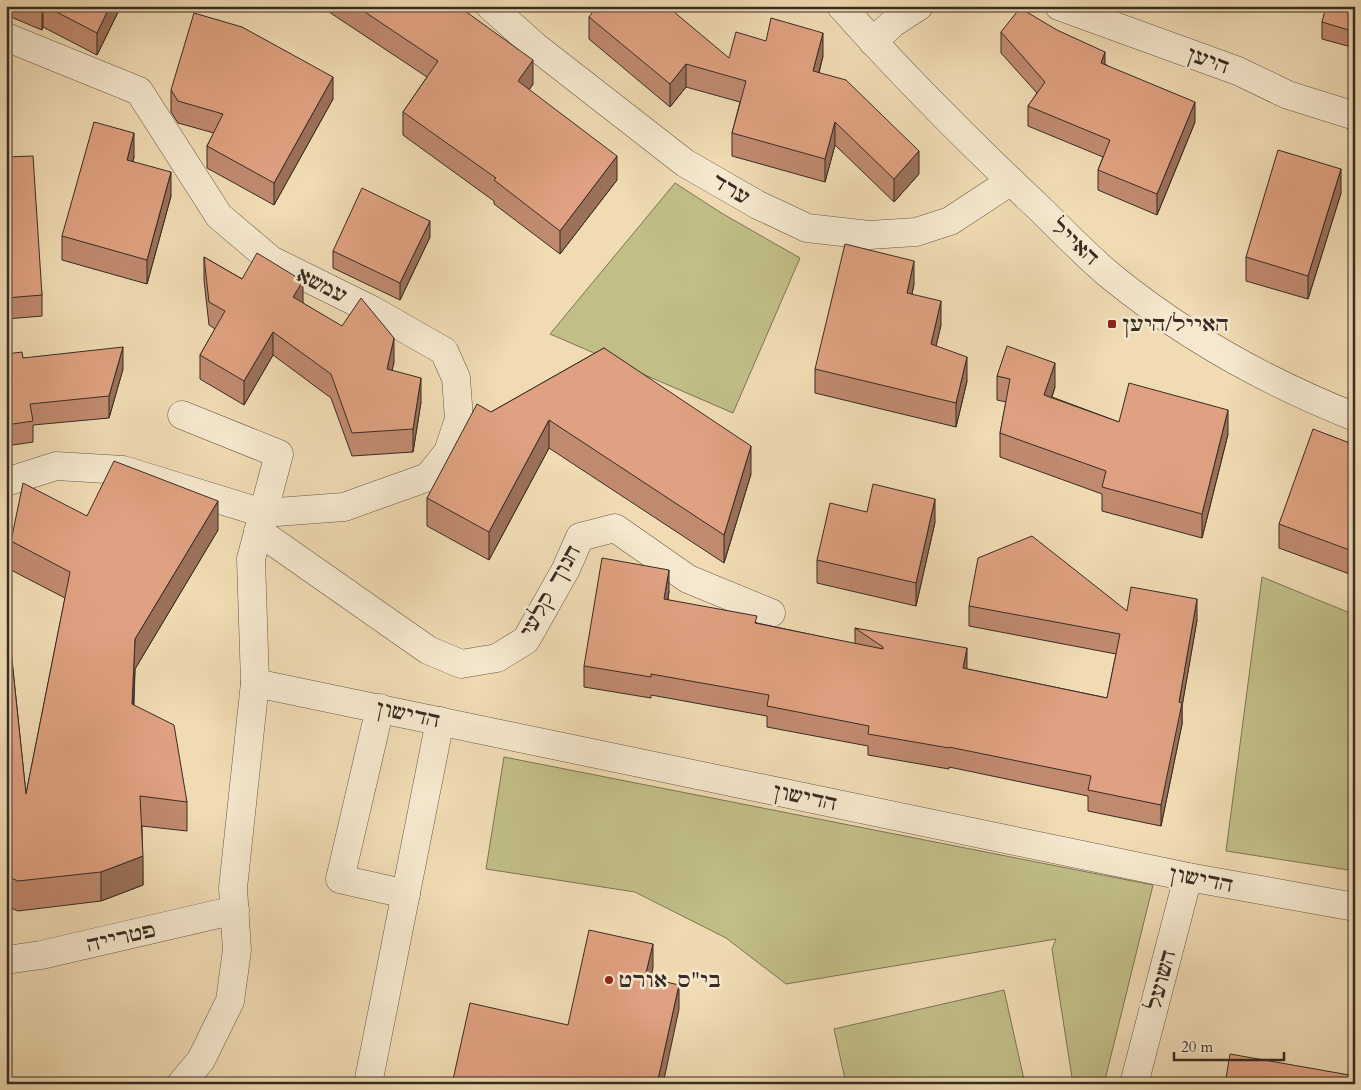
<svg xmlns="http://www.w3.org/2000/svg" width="1361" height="1090" viewBox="0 0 1361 1090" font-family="Cardo,'Frank Ruhl Libre',serif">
	<rect width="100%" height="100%" fill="#f0dbb3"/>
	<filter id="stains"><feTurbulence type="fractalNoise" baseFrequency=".004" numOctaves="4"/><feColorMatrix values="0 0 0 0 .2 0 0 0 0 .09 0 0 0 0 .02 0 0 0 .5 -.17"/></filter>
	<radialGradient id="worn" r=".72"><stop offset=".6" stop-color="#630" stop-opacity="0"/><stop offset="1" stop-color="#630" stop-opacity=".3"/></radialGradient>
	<g fill="#c1be88" stroke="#7c7556">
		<polygon points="675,183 723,214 800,258 733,413 550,334"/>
		<polygon points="1262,577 1355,615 1355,871 1226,851"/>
		<polygon points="504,757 1153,885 1104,1084 1073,1084 1052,949 1056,939 786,984 726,938 635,892 486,869"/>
		<polygon points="1004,990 1025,1084 846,1084 834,1029"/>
	</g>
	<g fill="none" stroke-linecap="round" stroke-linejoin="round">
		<defs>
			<g id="minor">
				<polyline points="490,6 536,47 685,163 758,205 807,228 869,235 916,232 950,221 1011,181"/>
				<path d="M841 6C903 76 969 142 1037 206 1062 230 1086 256 1113 278 1186 337 1269 383 1355 417"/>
				<polyline points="1059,6 1238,71 1288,95 1355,116"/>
				<polyline points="6,37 139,91 219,216 271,260 372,310 444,351 456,378 459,419 448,452 428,477 344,507 263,513 123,470 56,466 6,482"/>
				<polyline points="873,42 893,23 919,6"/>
				<polyline points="258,531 428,650 461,664 497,658 526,640 566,569 580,537 615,528 688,579 771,613"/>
				<polyline points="255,683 1188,877 1355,907"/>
				<polyline points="380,708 340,879 406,894"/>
				<polyline points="6,960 41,955 235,910"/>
				<polyline points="181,1084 201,1060 230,1001 237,950 233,888 255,683 251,559 279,454 182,415"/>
				<polyline points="368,1084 440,721"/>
				<polyline points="1134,1084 1188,877"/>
			</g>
		</defs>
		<use href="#minor" stroke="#655848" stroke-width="29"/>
		<use href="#minor" stroke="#f5e8ce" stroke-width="28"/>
	</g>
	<g fill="#c08a6f" stroke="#372c24">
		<polygon points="6,6 121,6 97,55 43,27 42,30 6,15"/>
		<polygon points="320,6 458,6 533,84 529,90 617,180 560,254 494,204 494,201 403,135 403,112 427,77"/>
		<polygon points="1355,6 1355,48 1322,39 1322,22"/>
		<polygon points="589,17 729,58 823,56 819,73 919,174 894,202 835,145 825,182 732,156 732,133 740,102 686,87 670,107 589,39"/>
		<polygon points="1001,32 1105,64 1195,122 1157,215 1098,190 1098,170 1103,157 1028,126 1028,106 1037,93 1001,53"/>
		<polygon points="171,90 333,99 274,205 207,168 207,146 214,133 178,123 171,112"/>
		<polygon points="6,157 42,295 42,316 6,319"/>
		<polygon points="134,157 133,161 171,196 147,284 62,260 62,236"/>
		<polygon points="1341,193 1308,299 1246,281 1246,257"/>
		<polygon points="430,237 400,300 333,268 333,251"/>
		<polygon points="204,257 242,279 303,303 394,362 392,370 421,402 413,452 352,456 331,398 273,355 244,405 200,379 200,355 215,329 209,325 204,280"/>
		<polygon points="914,284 912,294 941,325 936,346 967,381 956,427 815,393 815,369"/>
		<polygon points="1355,301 1355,332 1350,330 1350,313"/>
		<polygon points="604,348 751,474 724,563 549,448 489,560 427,526 427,498 491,412"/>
		<polygon points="6,354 23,358 123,369 109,418 33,425 33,442 6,446"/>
		<polygon points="997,376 1055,387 1052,397 1119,422 1228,434 1202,538 1102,511 1102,494 1000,457 1000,433 1006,402 997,400"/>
		<polygon points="1355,445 1355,576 1279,548 1279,524"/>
		<polygon points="867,512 935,522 916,606 817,583 817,560"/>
		<polygon points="87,516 218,530 135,669 134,705 187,802 187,831 142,826 143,885 101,901 18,911 6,906 6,603 26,794 65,598 11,570 11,541"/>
		<polygon points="669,591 668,600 757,623 855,644 855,628 967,669 1107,698 1116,654 969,626 969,606 1127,611 1197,620 1182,706 1182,724 1161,826 1088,811 1088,796 949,767 949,769 868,755 868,746 767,727 767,716 651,695 651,698 584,687 584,666"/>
	</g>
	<g fill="#9c715a" stroke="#372c24">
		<polygon points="43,6 43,27 42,30 42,8"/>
		<polygon points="110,6 121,6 97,55 97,33"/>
		<polygon points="823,33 823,56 813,94 813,71"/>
		<polygon points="1105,52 1105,72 1101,63"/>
		<polygon points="533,60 533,84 518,105 518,81"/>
		<polygon points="686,64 686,87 670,107 670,84"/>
		<polygon points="333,77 333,99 274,205 274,183"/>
		<polygon points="1195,102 1195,122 1157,215 1157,194"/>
		<polygon points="835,122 835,145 825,182 825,159"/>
		<polygon points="134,133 134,157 127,183 127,160"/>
		<polygon points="919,151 919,174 894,202 894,179"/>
		<polygon points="617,156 617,180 560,254 560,231"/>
		<polygon points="1341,169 1341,193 1308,299 1308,276"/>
		<polygon points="171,172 171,196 147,284 147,260"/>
		<polygon points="430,221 430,237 400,300 400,283"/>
		<polygon points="914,261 914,284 907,317 907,293"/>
		<polygon points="303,281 303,304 293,297"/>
		<polygon points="941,301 941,325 931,367 931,344"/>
		<polygon points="273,332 273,355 244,405 244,381"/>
		<polygon points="394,338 394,362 387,393 387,369"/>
		<polygon points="123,347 123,369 109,418 109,396"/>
		<polygon points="967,357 967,381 956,427 956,403"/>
		<polygon points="1055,363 1055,387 1044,418 1044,395"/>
		<polygon points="421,378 421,402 413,452 413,429"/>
		<polygon points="1228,410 1228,434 1202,538 1202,514"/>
		<polygon points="549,420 549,448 489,560 489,532"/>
		<polygon points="751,446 751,474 724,563 724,535"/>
		<polygon points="935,499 935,522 916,606 916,583"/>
		<polygon points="218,501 218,530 135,669 132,733 132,704 135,639"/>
		<polygon points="669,570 669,591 664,620 664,599"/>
		<polygon points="1197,599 1197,620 1182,706 1182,724 1161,826 1161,805"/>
		<polygon points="967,648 967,669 963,668"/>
		<polygon points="143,856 143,885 101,901 101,872"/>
		<polygon points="653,944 653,968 645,1001 645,977"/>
		<polygon points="679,985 679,1009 663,1084 657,1084"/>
	</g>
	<g fill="#dfa181" stroke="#372c24">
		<polygon points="45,6 110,6 97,33"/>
		<polygon points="356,6 458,6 533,60 518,81 617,156 560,231 494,180 496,178 403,112 438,61"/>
		<polygon points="597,6 667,6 729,58 736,32 766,41 771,18 823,33 813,71 846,80 919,151 894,179 835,122 825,159 732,133 746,81 686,64 670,84 589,17"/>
		<polygon points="1326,6 1355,6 1355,32 1322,22"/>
		<polygon points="1020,8 1057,30 1105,52 1101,63 1195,102 1157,194 1098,170 1110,140 1028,106 1045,82 1001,32"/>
		<polygon points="194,13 242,27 333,77 274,183 207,146 223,114 178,101 171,90"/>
		<polygon points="94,122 134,133 127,160 171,172 147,260 62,236"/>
		<polygon points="1278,150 1341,169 1308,276 1246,257"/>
		<polygon points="33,156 42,295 6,298 6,157"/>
		<polygon points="362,188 430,221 400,283 333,251"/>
		<polygon points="845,244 914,261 907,293 941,301 931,344 967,357 956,403 815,369"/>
		<polygon points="257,253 303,281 293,297 342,326 361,298 394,338 387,369 421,378 413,429 352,433 331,374 273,332 244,381 200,355 225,311 209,302 204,257 242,279"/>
		<polygon points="1355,301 1355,316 1350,313"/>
		<polygon points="1007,346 1055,363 1044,395 1119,422 1129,383 1228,410 1202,514 1102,487 1106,471 1000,433 1010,379 997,376"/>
		<polygon points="123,347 109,396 30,404 33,421 6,425 6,354 22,352 23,358"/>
		<polygon points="604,348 751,446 724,535 549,420 489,532 427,498 477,404 491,412"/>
		<polygon points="1313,429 1355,445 1355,552 1279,524"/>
		<polygon points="114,461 218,501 135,639 132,704 174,725 187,802 140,796 143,856 101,872 18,881 6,876 6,603 26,794 70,572 11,541 23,483 87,516"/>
		<polygon points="873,484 935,499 916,583 817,560 830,503 867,512"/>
		<polygon points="1032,536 1127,611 1131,587 1197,599 1179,702 1182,703 1161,805 1088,790 1091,776 949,747 949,748 868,734 869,726 767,706 769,695 651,674 651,677 584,666 602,558 669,570 664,599 757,616 755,623 883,649 883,647 855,628 967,648 963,668 1107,698 1120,634 969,606 978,558"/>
		<polygon points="589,930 653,944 645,977 679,985 657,1084 452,1084 470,1003 568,1025"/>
		<polygon points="1230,1054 1355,1076 1355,1084 1225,1084"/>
	</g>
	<g fill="#8f2418" stroke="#f5e8ce" stroke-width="2">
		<rect x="1107" y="319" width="10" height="10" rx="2.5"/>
		<circle cx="609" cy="980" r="5"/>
	</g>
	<g text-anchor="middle" stroke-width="5" stroke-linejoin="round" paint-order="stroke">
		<g font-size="21" fill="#372c24" stroke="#f5e8ce">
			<text transform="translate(1208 60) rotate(20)" y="7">היען</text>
			<text transform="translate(731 189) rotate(30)" y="7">ערד</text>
			<text transform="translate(1075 242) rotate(43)" y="7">האייל</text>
			<text transform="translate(322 285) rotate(27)" y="7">עמשא</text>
			<text transform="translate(550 591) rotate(-61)" y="7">חנוך קלעי</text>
			<text transform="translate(408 714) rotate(12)" y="7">הדישון</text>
			<text transform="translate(805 797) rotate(12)" y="7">הדישון</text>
			<text transform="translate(1201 879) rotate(11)" y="7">הדישון</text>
			<text transform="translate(121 937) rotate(-13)" y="7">פטרייה</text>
			<text transform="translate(1161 980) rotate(-75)" y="7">השועל</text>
		</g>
		<g font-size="21" fill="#372c24" stroke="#f5e8ce" text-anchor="start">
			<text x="1122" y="331">האייל/היען</text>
			<text x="619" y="987">בי"ס אורט</text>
		</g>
	</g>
	<rect width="1361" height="1090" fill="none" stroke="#f0dbb3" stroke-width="25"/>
	<rect x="8" y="8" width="1346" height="1075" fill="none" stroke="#372c24" stroke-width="2.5"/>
	<rect x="12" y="12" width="1336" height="1065" fill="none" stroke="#372c24"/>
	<path d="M1174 1052v8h110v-8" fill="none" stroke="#372c24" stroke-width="2.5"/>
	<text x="1181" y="1052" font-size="15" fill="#372c24" stroke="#f5e8ce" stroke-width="4" paint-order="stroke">20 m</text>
	<rect width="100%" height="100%" filter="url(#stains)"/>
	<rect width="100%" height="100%" fill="url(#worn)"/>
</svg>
